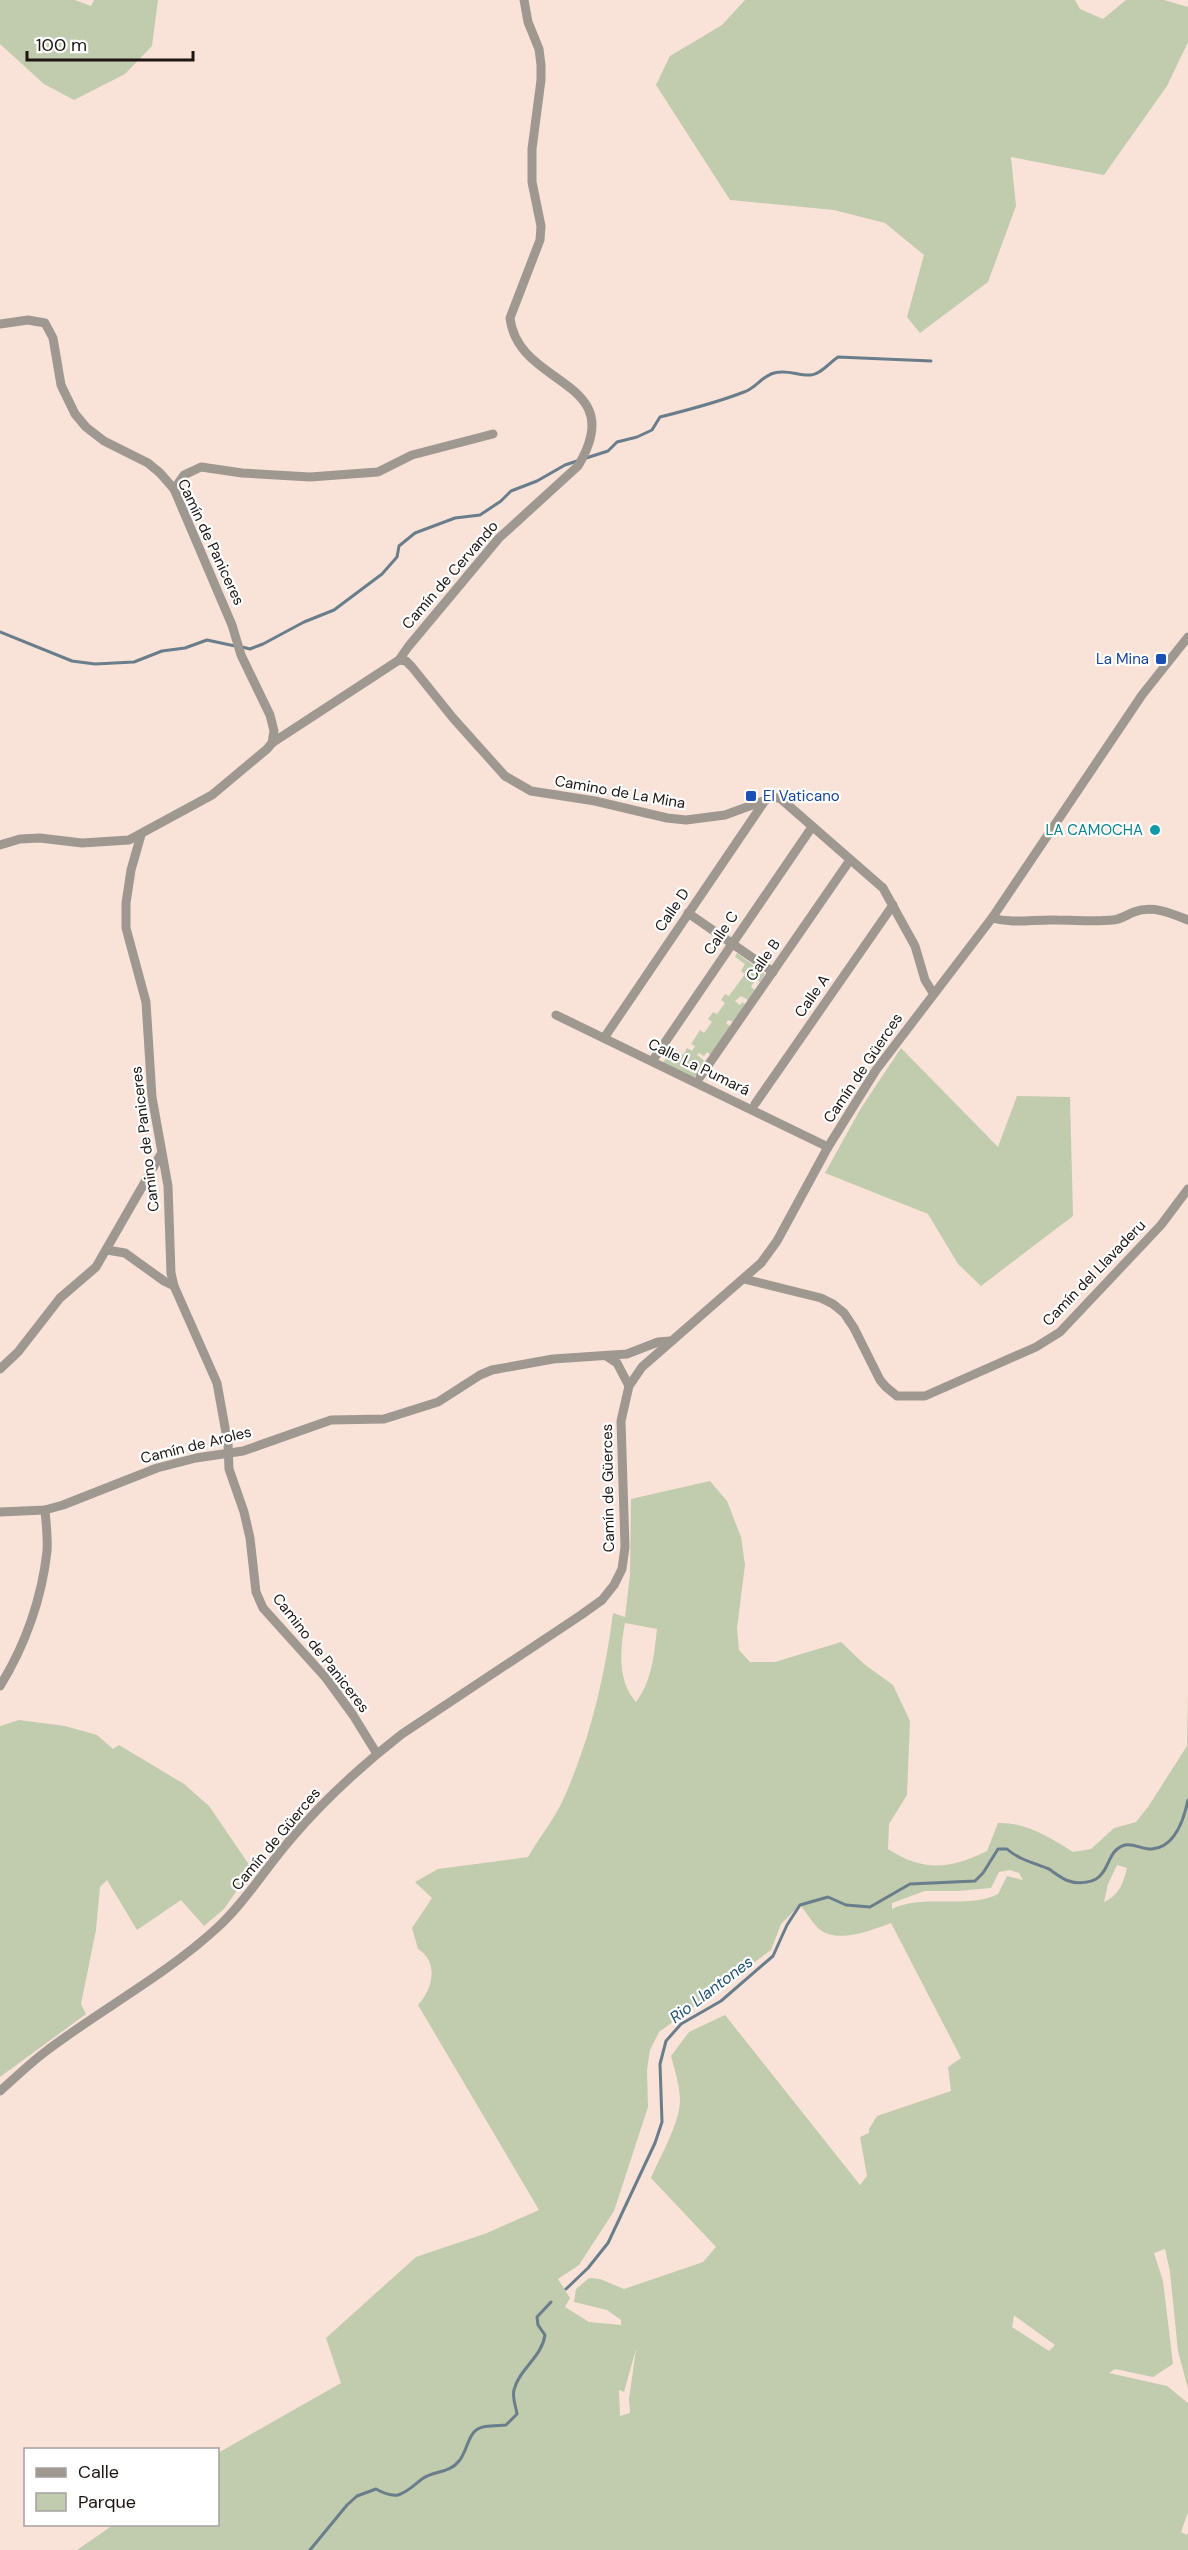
<svg xmlns="http://www.w3.org/2000/svg" width="1188" height="2550" viewBox="0 0 1188 2550" font-family="'DM Sans',sans-serif">
	<rect width="100%" height="100%" fill="#f9e3d8"/>
	<g fill="#c1cbae" fill-rule="evenodd">
		<polygon points="0,0 75,0 91,6 94,0 158,0 152,46 125,74 74,100 44,84 0,44"/>
		<polygon points="745,0 1075,0 1080,9 1103,19 1126,0 1164,0 1188,7 1188,42 1167,86 1104,175 1011,157 1016,206 988,282 920,333 907,317 924,255 885,223 834,210 730,200 656,85 670,56 722,25"/>
		<polygon points="737,953 765,974 760,982 755,980 751,987 755,990 748,1000 741,996 735,1001 740,1005 742,1002 745,1004 733,1022 728,1020 726,1023 730,1026 711,1055 707,1052 704,1056 699,1053 697,1055 706,1062 693,1079 662,1064 673,1048 683,1055 687,1048 692,1051 695,1046 691,1044 700,1030 704,1033 712,1022 708,1019 713,1012 717,1014 725,1003 721,1000 725,994 729,996 745,974 741,971 745,964 735,957"/>
		<polygon points="901,1048 998,1147 1017,1096 1070,1097 1073,1216 981,1286 958,1264 928,1214 825,1173 861,1108"/>
		<path d="M710 1481 727 1501 741 1537 745 1565 737 1628 739 1650 750 1662H775L841 1642 864 1664 893 1685 910 1721 907 1795 889 1824 888 1849C923 1872 951 1869 987 1851L998 1823C1026 1822 1049 1837 1073 1852L1091 1849 1114 1828 1136 1822 1148 1807 1187 1746 1188 1692V2389L1178 2351 1170 2272 1165 2249 1154 2253 1163 2281 1173 2364 1153 2377 1115 2369 1109 2373 1167 2386 1188 2403V2512L1181 2532 1187 2535 1188 2532V2550H77L113 2525 218 2524V2453L341 2383 326 2338 416 2257 487 2233 539 2210 418 2005C433 1989 439 1962 418 1949L412 1928 432 1898 415 1882 438 1869 528 1857C539 1838 555 1818 564 1798 590 1739 605 1677 613 1613L625 1617 630 1575 631 1499ZM625 1623 657 1629C654 1655 652 1681 636 1702 617 1681 620 1649 625 1623ZM1117 1865 1127 1868C1123 1884 1119 1895 1104 1902L1108 1884ZM1010 1870 1019 1873 1023 1880 1007 1876 998 1894C966 1910 924 1893 892 1909V1903L925 1891H957L991 1888 999 1872ZM800 1905C806 1912 811 1921 818 1928 836 1945 872 1930 891 1923L961 2058 948 2067 951 2091 877 2116 869 2129V2133L860 2137 867 2176 860 2185 725 2015 689 2032 671 2056C675 2071 680 2086 680 2102 679 2124 660 2157 651 2178L716 2247 703 2262 624 2289 600 2279 589 2278 576 2289 574 2302 607 2310 621 2320V2325L589 2322 565 2307 570 2298 558 2279 579 2265 614 2211 648 2107 647 2070 650 2050 659 2032 771 1950 781 1924ZM1014 2316H1015L1055 2345 1049 2351 1012 2327ZM636 2349 629 2399 630 2413 620 2416 619 2390 624 2392Z"/>
		<polygon points="19,1720 65,1726 97,1735 113,1749 119,1745 184,1784 209,1806 252,1869 224,1909 204,1926 181,1900 137,1930 107,1880 100,1887 96,1930 81,2004 86,2014 0,2077 0,1726"/>
	</g>
	<g fill="none" stroke-linecap="round" stroke-linejoin="round">
		<g stroke="#6a7d8b" stroke-width="3">
			<path d="M583 459 608 451 617 442 637 437 652 430 660 417C688 410 716 403 744 392 756 388 762 376 774 373 788 369 798 376 811 375 821 374 829 363 838 357L931 361"/>
			<polyline points="0,632 72,661 95,664 134,662 162,651 185,648 207,640 235,646"/>
			<polyline points="242,647 250,649 263,644 304,622 334,610 382,574 397,557 399,546 415,533 455,518 480,515 501,501 511,491 537,481 565,465 577,461"/>
			<path d="M566 2289 588 2268 608 2243 655 2143 662 2122 660 2064 666 2041 681 2024 721 2001 773 1956 787 1925 800 1905 828 1897 846 1905 870 1907 910 1884 975 1881 983 1873 998 1849H1007C1019 1860 1035 1863 1049 1869 1055 1873 1062 1879 1069 1881 1076 1884 1089 1883 1096 1879 1110 1871 1107 1850 1125 1845 1134 1843 1143 1850 1152 1849 1175 1847 1184 1819 1188 1800"/>
			<path d="M310 2550 347 2505 357 2496 376 2489C383 2493 390 2496 398 2495 408 2492 414 2485 422 2479 434 2470 449 2474 459 2461 466 2453 467 2440 474 2432 481 2424 497 2426 506 2425L517 2414C516 2407 512 2397 514 2390 519 2369 542 2357 545 2335L538 2325 537 2317 551 2302"/>
		</g>
		<g stroke="#9f9891" stroke-width="9">
			<polyline points="0,324 28,320 45,323 53,338 61,385 75,414 86,427 104,441 148,463 160,473 174,489 232,625 241,655 270,715 274,731 272,743 267,749 212,795 129,840 82,843 40,838 20,839 0,845"/>
			<polyline points="174,489 184,475 201,467 242,473 310,477 378,472 412,455 493,434"/>
			<polyline points="399,660 406,661 412,667 453,718 505,776 531,791 595,801 667,818 686,820 725,815 774,797 781,799 883,888 915,946 925,980 933,993"/>
			<path d="M272 743 399 660 408 647 499 538 578 466C631 378 518 388 510 318L540 240 541 226 532 182V149L541 80V65L539 49 528 22 524 0"/>
			<polyline points="141,835 131,870 126,903 126,928 146,1002 152,1097 168,1186 171,1273 174,1286 217,1383 228,1444 229,1469 244,1512 250,1538 256,1592 263,1608 326,1678 353,1715 377,1754"/>
			<polyline points="688,913 773,972"/>
			<path d="M992 918C1013 924 1035 919 1057 920 1076 920 1094 922 1113 920 1122 919 1126 915 1134 912 1153 905 1171 913 1188 920"/>
			<polyline points="556,1015 828,1147"/>
			<polyline points="604,1038 766,799"/>
			<polyline points="655,1057 812,827"/>
			<polyline points="700,1077 850,860"/>
			<polyline points="755,1104 893,905"/>
			<polyline points="107,1250 125,1253 164,1281 174,1286"/>
			<polyline points="744,1279 821,1298 833,1304 844,1313 854,1328 880,1380 886,1387 897,1396 925,1396 1036,1347 1060,1332 1161,1225 1188,1189"/>
			<polyline points="606,1356 617,1363 629,1386"/>
			<polyline points="0,1369 18,1352 60,1298 96,1267 161,1154"/>
			<polyline points="0,1512 45,1510 63,1505 157,1468 196,1458 243,1451 331,1420 384,1419 438,1402 480,1375 492,1370 553,1359 627,1354 658,1342 670,1341"/>
			<path d="M0 1686C25 1646 42 1598 47 1551 48 1538 46 1523 45 1510"/>
			<path d="M0 2091C15 2078 29 2064 45 2052 101 2009 165 1976 218 1927 246 1901 265 1869 290 1840 323 1801 361 1766 402 1734L581 1615 602 1600 614 1585 622 1569 625 1547 621 1421 629 1386 642 1367 761 1263 777 1241 828 1147 876 1070 992 918 1142 695 1188 637"/>
		</g>
	</g>
	<g fill="#1a4fb4" stroke="#fff" stroke-width="2">
		<rect x="1155" y="653" width="12" height="12" rx="3"/>
		<rect x="745" y="790" width="12" height="12" rx="3"/>
	</g>
	<circle fill="#0f9aa8" stroke="#fff" stroke-width="2" cx="1155" cy="830" r="6"/>
	<g text-anchor="middle" stroke-width="4.5" stroke-linejoin="round" paint-order="stroke">
		<g font-size="15" fill="#1c1511" stroke="#fff">
			<text transform="translate(211 542) rotate(65)" y="5">Camín de Paniceres</text>
			<text transform="translate(450 575) rotate(-49)" y="5">Camín de Cervando</text>
			<text transform="translate(620 792) rotate(10)" y="5">Camino de La Mina</text>
			<text transform="translate(672 910) rotate(-56)" y="5">Calle D</text>
			<text transform="translate(721 933) rotate(-56)" y="5">Calle C</text>
			<text transform="translate(763 960) rotate(-55)" y="5">Calle B</text>
			<text transform="translate(812 996) rotate(-55)" y="5">Calle A</text>
			<text transform="translate(699 1067) rotate(26)" y="5">Calle La Pumará</text>
			<text transform="translate(863 1068) rotate(-56)" y="5">Camín de Güerces</text>
			<text transform="translate(145 1139) rotate(-97)" y="5">Camino de Paniceres</text>
			<text transform="translate(1094 1273) rotate(-46)" y="5">Camín del Llavaderu</text>
			<text transform="translate(196 1445) rotate(-14)" y="5">Camín de Aroles</text>
			<text transform="translate(608 1488) rotate(-91)" y="5">Camín de Güerces</text>
			<text transform="translate(321 1653) rotate(52)" y="5">Camino de Paniceres</text>
			<text transform="translate(276 1839) rotate(-50)" y="5">Camín de Güerces</text>
		</g>
		<g font-size="15" fill="#164399" stroke="#fff" text-anchor="end">
			<text x="1149" y="664">La Mina</text>
			<text x="763" y="801" text-anchor="start">El Vaticano</text>
		</g>
		<g font-size="15" fill="#0d838f" stroke="#fff" text-anchor="end">
			<text x="1143" y="835">LA CAMOCHA</text>
		</g>
		<g font-size="16" font-style="italic" fill="#1e506f" stroke="#fff">
			<text transform="translate(711 1989) rotate(-37)" y="6">Rio Llantones</text>
		</g>
	</g>
	<rect x="24" y="2448" width="195" height="78" fill="#ffffff" stroke="#a4a1a0" stroke-width="1.5"/>
	<rect x="36" y="2468" width="30" height="9" fill="#9f9891" stroke="#a4a1a0" stroke-width="1.5"/>
	<text x="78" y="2478" font-size="18" fill="#1c1511">Calle</text>
	<rect x="36" y="2493" width="30" height="18" fill="#c1cbae" stroke="#a4a1a0" stroke-width="1.5"/>
	<text x="78" y="2508" font-size="18" fill="#1c1511">Parque</text>
	<path d="M27 51v9h166v-9" fill="none" stroke="#1c1511" stroke-width="3"/>
	<text x="36" y="51" font-size="18" fill="#1c1511" stroke="#ffffff" stroke-width="4.5" paint-order="stroke">100 m</text>
</svg>
